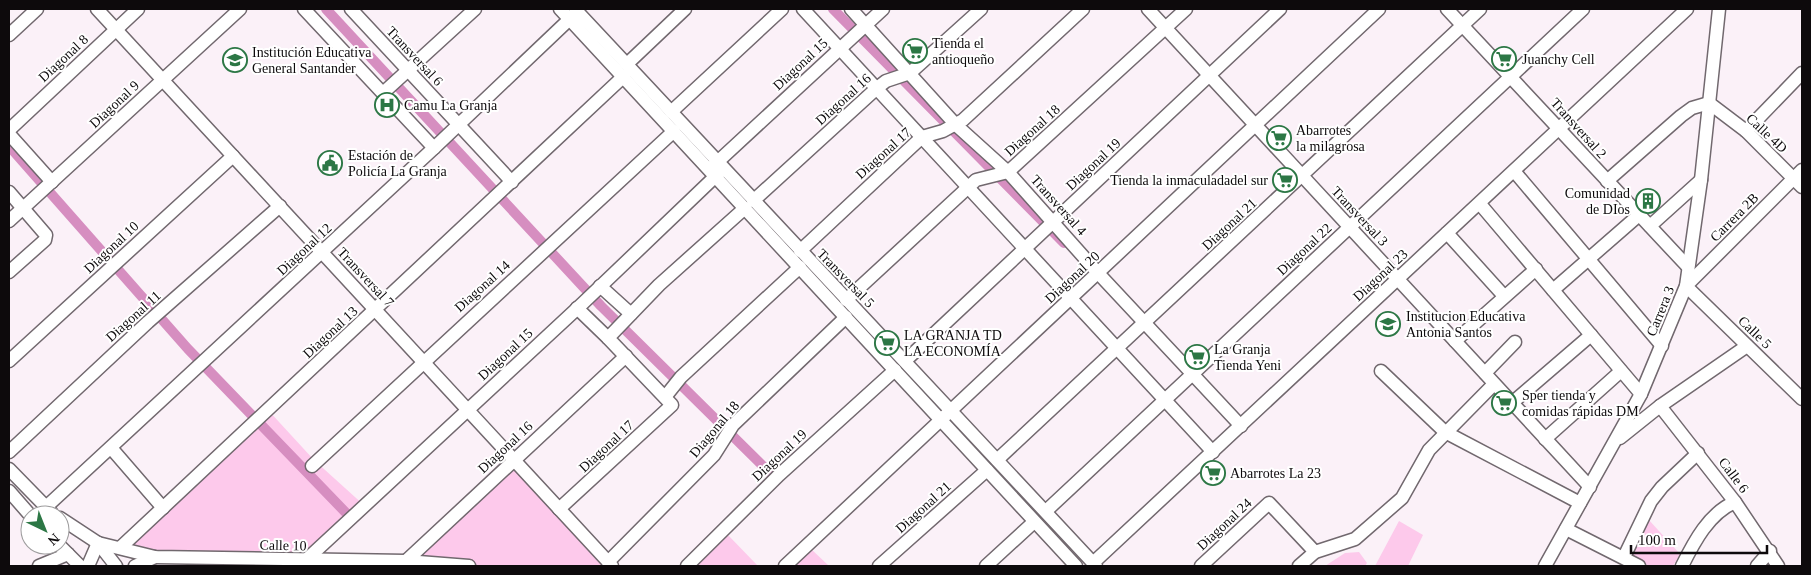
<svg xmlns="http://www.w3.org/2000/svg" width="1811" height="575" viewBox="0 0 1811 575" font-family="Georgia,serif">
	<rect width="100%" height="100%" fill="#fbf1f8"/>
	<g fill="#fdc9eb">
		<polygon points="268,410 314,460 366,507 306,560 155,557 121,547"/>
		<polygon points="514,460 612,566 469,566 406,561"/>
		<polygon points="1648,519 1680,554 1673,566 1649,566 1631,556"/>
		<polygon points="1399,521 1423,535 1408,566 1375,566"/>
		<polygon points="726,533 758,566 692,566"/>
		<polygon points="810,548 829,566 790,566"/>
		<polygon points="1359,552 1367,563 1365,566 1325,566 1345,553"/>
	</g>
	<g fill="none" stroke-linecap="round" stroke-linejoin="round">
		<g stroke="#d68ec0" stroke-width="10">
			<polyline points="326,9 601,306 772,475"/>
			<polyline points="833,9 1064,243"/>
			<polyline points="9,146 188,349 350,517"/>
		</g>
		<defs>
			<g id="minor">
				<polyline points="97,9 612,566"/>
				<polyline points="304,9 434,148"/>
				<polyline points="351,9 512,182"/>
				<polyline points="560,9 1076,566"/>
				<polyline points="575,9 1096,566"/>
				<polyline points="803,9 1213,452"/>
				<polyline points="851,9 956,125 1008,172 1098,273 1241,426"/>
				<polyline points="1148,9 1590,487"/>
				<polyline points="1447,9 1688,267"/>
				<polyline points="9,35 37,9"/>
				<polyline points="627,64 685,9"/>
				<polyline points="383,93 475,9"/>
				<polyline points="671,112 782,9"/>
				<polyline points="9,130 138,9"/>
				<polyline points="1746,131 1802,73"/>
				<polyline points="9,134 52,182"/>
				<polyline points="712,167 883,9"/>
				<polyline points="1802,170 1686,286 1802,399"/>
				<polyline points="1514,171 1662,346"/>
				<polyline points="1607,181 1681,116 1692,108 1709,103 1746,131 1802,187"/>
				<polyline points="9,192 46,235 45,240 9,272"/>
				<polyline points="753,201 877,88 886,81 910,73 981,9"/>
				<polyline points="1480,204 1641,394"/>
				<polyline points="9,221 240,9"/>
				<polyline points="1650,226 1701,180"/>
				<polyline points="1447,233 1504,296"/>
				<polyline points="800,251 922,137 943,131 963,120 1083,9"/>
				<polyline points="600,286 631,314"/>
				<polyline points="1553,290 1639,215"/>
				<polyline points="846,300 976,180 1008,172 1186,9"/>
				<polyline points="577,308 608,338"/>
				<polyline points="1455,341 1536,269"/>
				<polyline points="9,361 233,156"/>
				<polyline points="905,361 1280,9"/>
				<polyline points="1381,371 1445,432 1580,503"/>
				<polyline points="1485,373 1515,342"/>
				<polyline points="665,397 681,377 800,267"/>
				<polyline points="1512,403 1591,335"/>
				<polyline points="1660,406 1735,502 1778,566"/>
				<polyline points="1620,438 1660,406 1747,346"/>
				<polyline points="1545,439 1621,371"/>
				<polyline points="112,449 163,508"/>
				<polyline points="9,452 148,322 280,206"/>
				<polyline points="997,460 1480,9"/>
				<polyline points="312,466 674,131"/>
				<polyline points="9,469 51,512"/>
				<polyline points="9,491 30,515"/>
				<polyline points="45,508 434,148 575,14"/>
				<polyline points="559,509 672,405 608,338 659,285 745,208"/>
				<polyline points="1046,511 1583,9"/>
				<polyline points="60,518 98,543 116,566"/>
				<polyline points="1566,529 1639,566"/>
				<polyline points="98,543 155,557 406,561 469,566"/>
				<polyline points="59,545 80,566"/>
				<polyline points="121,547 624,76"/>
				<polyline points="1624,557 1651,501 1662,487 1698,453"/>
				<polyline points="306,560 582,304 721,171"/>
				<polyline points="406,561 626,356"/>
				<polyline points="608,562 714,455 733,425 846,317"/>
				<polyline points="1093,563 1687,9"/>
				<polyline points="39,566 68,554"/>
				<polyline points="88,566 98,543"/>
				<polyline points="135,566 155,557"/>
				<polyline points="687,566 779,475 895,370"/>
				<polyline points="785,566 1379,9"/>
				<polyline points="879,566 987,470"/>
				<polyline points="986,566 1034,522"/>
				<polyline points="1201,566 1269,503 1315,552"/>
				<polyline points="1299,566 1315,552 1355,539 1402,498 1429,450 1494,384"/>
				<polyline points="1545,566 1641,394 1686,286 1701,180 1719,9"/>
				<path d="M1682 566C1694 542 1709 513 1735 502"/>
				<polyline points="1757,566 1770,551"/>
			</g>
		</defs>
		<use href="#minor" stroke="#71686e" stroke-width="15"/>
		<use href="#minor" stroke="#fff" stroke-width="12"/>
	</g>
	<defs>
		<symbol id="supermarket-ring" viewBox="-11 -11 22 22"><circle r="9.5" fill="#fff" stroke="#2c7745" stroke-width="1.5"/><path d="M-6-5.5h2.5l.6 2H6L4.5 2H-2.5L-4.4-4H-6ZM-1.5 3.2a1.3 1.3 0 1 0 .1 0ZM3 3.2a1.3 1.3 0 1 0 .1 0Z" fill="#2c7745"/></symbol>
		<symbol id="school-ring" viewBox="-11 -11 22 22"><circle r="9.5" fill="#fff" stroke="#2c7745" stroke-width="1.5"/><path d="M0-5L7-2L0 1L-7-2ZM-4 1L0 2.5L4 1V4Q0 6-4 4Z" fill="#2c7745"/></symbol>
		<symbol id="hospital-ring" viewBox="-11 -11 22 22"><circle r="9.5" fill="#fff" stroke="#2c7745" stroke-width="1.5"/><path d="M-5-5h3v3.5h4V-5h3V5h-3V1.5h-4V5h-3Z" fill="#2c7745"/></symbol>
		<symbol id="civic-ring" viewBox="-11 -11 22 22"><circle r="9.5" fill="#fff" stroke="#2c7745" stroke-width="1.5"/><path d="M-.6-6.5H3V-4.5H.6V-3L4-1V1h2V6H-6V1h2V-1L-.6-3ZM-1.2 2.5V6h2.4V2.5Z" fill="#2c7745"/></symbol>
		<symbol id="building-ring" viewBox="-11 -11 22 22"><circle r="9.5" fill="#fff" stroke="#2c7745" stroke-width="1.5"/><path d="M-4-6H4V6H1V3H-1V6H-4ZM-2.5-4.3h1.7v1.8h-1.7ZM.8-4.3h1.7v1.8H.8ZM-2.5-1h1.7V.8h-1.7ZM.8-1h1.7V.8H.8Z" fill="#2c7745"/></symbol>
	</defs>
	<g fill-rule="evenodd">
		<use href="#supermarket-ring" x="901" y="37" width="28" height="28"/>
		<use href="#supermarket-ring" x="1490" y="45" width="28" height="28"/>
		<use href="#school-ring" x="221" y="46" width="28" height="28"/>
		<use href="#hospital-ring" x="373" y="91" width="28" height="28"/>
		<use href="#supermarket-ring" x="1265" y="124" width="28" height="28"/>
		<use href="#civic-ring" x="316" y="149" width="28" height="28"/>
		<use href="#supermarket-ring" x="1271" y="166" width="28" height="28"/>
		<use href="#building-ring" x="1634" y="187" width="28" height="28"/>
		<use href="#school-ring" x="1374" y="310" width="28" height="28"/>
		<use href="#supermarket-ring" x="873" y="329" width="28" height="28"/>
		<use href="#supermarket-ring" x="1183" y="343" width="28" height="28"/>
		<use href="#supermarket-ring" x="1490" y="389" width="28" height="28"/>
		<use href="#supermarket-ring" x="1199" y="459" width="28" height="28"/>
	</g>
	<g text-anchor="middle" stroke-width="4" stroke-linejoin="round" paint-order="stroke">
		<g font-size="14" fill="#0d0a0c" stroke="#fff" text-anchor="start">
			<text x="932" y="48">Tienda el<tspan x="932" dy="16">antioqueño</tspan></text>
			<text x="252" y="57">Institución Educativa<tspan x="252" dy="16">General Santander</tspan></text>
			<text x="1522" y="64">Juanchy Cell</text>
			<text x="404" y="110">Camu La Granja</text>
			<text x="1296" y="135">Abarrotes<tspan x="1296" dy="16">la milagrosa</tspan></text>
			<text x="348" y="160">Estación de<tspan x="348" dy="16">Policía La Granja</tspan></text>
			<text x="1268" y="185" text-anchor="end">Tienda la inmaculadadel sur</text>
			<text x="1630" y="198" text-anchor="end">Comunidad<tspan x="1630" dy="16">de DIos</tspan></text>
			<text x="1406" y="321">Institucion Educativa<tspan x="1406" dy="16">Antonia Santos</tspan></text>
			<text x="904" y="340">LA GRANJA TD<tspan x="904" dy="16">LA ECONOMÍA</tspan></text>
			<text x="1214" y="354">La Granja<tspan x="1214" dy="16">Tienda Yeni</tspan></text>
			<text x="1522" y="400">Sper tienda y<tspan x="1522" dy="16">comidas rápidas DM</tspan></text>
			<text x="1230" y="478">Abarrotes La 23</text>
		</g>
		<g font-size="14" fill="#0d0a0c" stroke="#fff">
			<text transform="translate(415 56) rotate(47)" y="5">Transversal 6</text>
			<text transform="translate(63 58) rotate(-43)" y="5">Diagonal 8</text>
			<text transform="translate(800 64) rotate(-43)" y="5">Diagonal 15</text>
			<text transform="translate(843 99) rotate(-42)" y="5">Diagonal 16</text>
			<text transform="translate(114 104) rotate(-43)" y="5">Diagonal 9</text>
			<text transform="translate(1579 128) rotate(48)" y="5">Transversal 2</text>
			<text transform="translate(1032 130) rotate(-42)" y="5">Diagonal 18</text>
			<text transform="translate(1767 133) rotate(43)" y="5">Calle 4D</text>
			<text transform="translate(883 153) rotate(-42)" y="5">Diagonal 17</text>
			<text transform="translate(1093 164) rotate(-43)" y="5">Diagonal 19</text>
			<text transform="translate(1059 205) rotate(48)" y="5">Transversal 4</text>
			<text transform="translate(1360 216) rotate(47)" y="5">Transversal 3</text>
			<text transform="translate(1734 217) rotate(-45)" y="5">Carrera 2B</text>
			<text transform="translate(1229 224) rotate(-43)" y="5">Diagonal 21</text>
			<text transform="translate(111 247) rotate(-43)" y="5">Diagonal 10</text>
			<text transform="translate(304 249) rotate(-43)" y="5">Diagonal 12</text>
			<text transform="translate(1304 249) rotate(-43)" y="5">Diagonal 22</text>
			<text transform="translate(1380 275) rotate(-43)" y="5">Diagonal 23</text>
			<text transform="translate(366 277) rotate(47)" y="5">Transversal 7</text>
			<text transform="translate(1072 277) rotate(-43)" y="5">Diagonal 20</text>
			<text transform="translate(846 278) rotate(46)" y="5">Transversal 5</text>
			<text transform="translate(482 286) rotate(-42)" y="5">Diagonal 14</text>
			<text transform="translate(1660 311) rotate(-68)" y="5">Carrera 3</text>
			<text transform="translate(133 316) rotate(-42)" y="5">Diagonal 11</text>
			<text transform="translate(330 332) rotate(-43)" y="5">Diagonal 13</text>
			<text transform="translate(1755 332) rotate(44)" y="5">Calle 5</text>
			<text transform="translate(505 354) rotate(-43)" y="5">Diagonal 15</text>
			<text transform="translate(714 429) rotate(-50)" y="5">Diagonal 18</text>
			<text transform="translate(606 446) rotate(-43)" y="5">Diagonal 17</text>
			<text transform="translate(505 447) rotate(-43)" y="5">Diagonal 16</text>
			<text transform="translate(779 455) rotate(-43)" y="5">Diagonal 19</text>
			<text transform="translate(1734 475) rotate(53)" y="5">Calle 6</text>
			<text transform="translate(923 507) rotate(-42)" y="5">Diagonal 21</text>
			<text transform="translate(1224 524) rotate(-43)" y="5">Diagonal 24</text>
			<text transform="translate(283 545) rotate(1)" y="5">Calle 10</text>
		</g>
	</g>
	<rect width="1811" height="575" fill="none" stroke="#0d0a0c" stroke-width="20"/>
	<g transform="translate(45 530) rotate(137)"><circle r="24" fill="#ffffff" stroke="#9e9d9e"/>
	<path d="M0-4L9 19L0 12L-9 19Z" fill="#2c7745"/>
	<text y="-8" font-size="14" font-weight="bold" text-anchor="middle" fill="#0d0a0c">N</text>
	</g>
	<path d="M1631 545v8h136v-8" fill="none" stroke="#0d0a0c" stroke-width="2.5"/>
	<text x="1638" y="545" font-size="15" fill="#0d0a0c" stroke="#ffffff" stroke-width="4" paint-order="stroke">100 m</text>
</svg>
